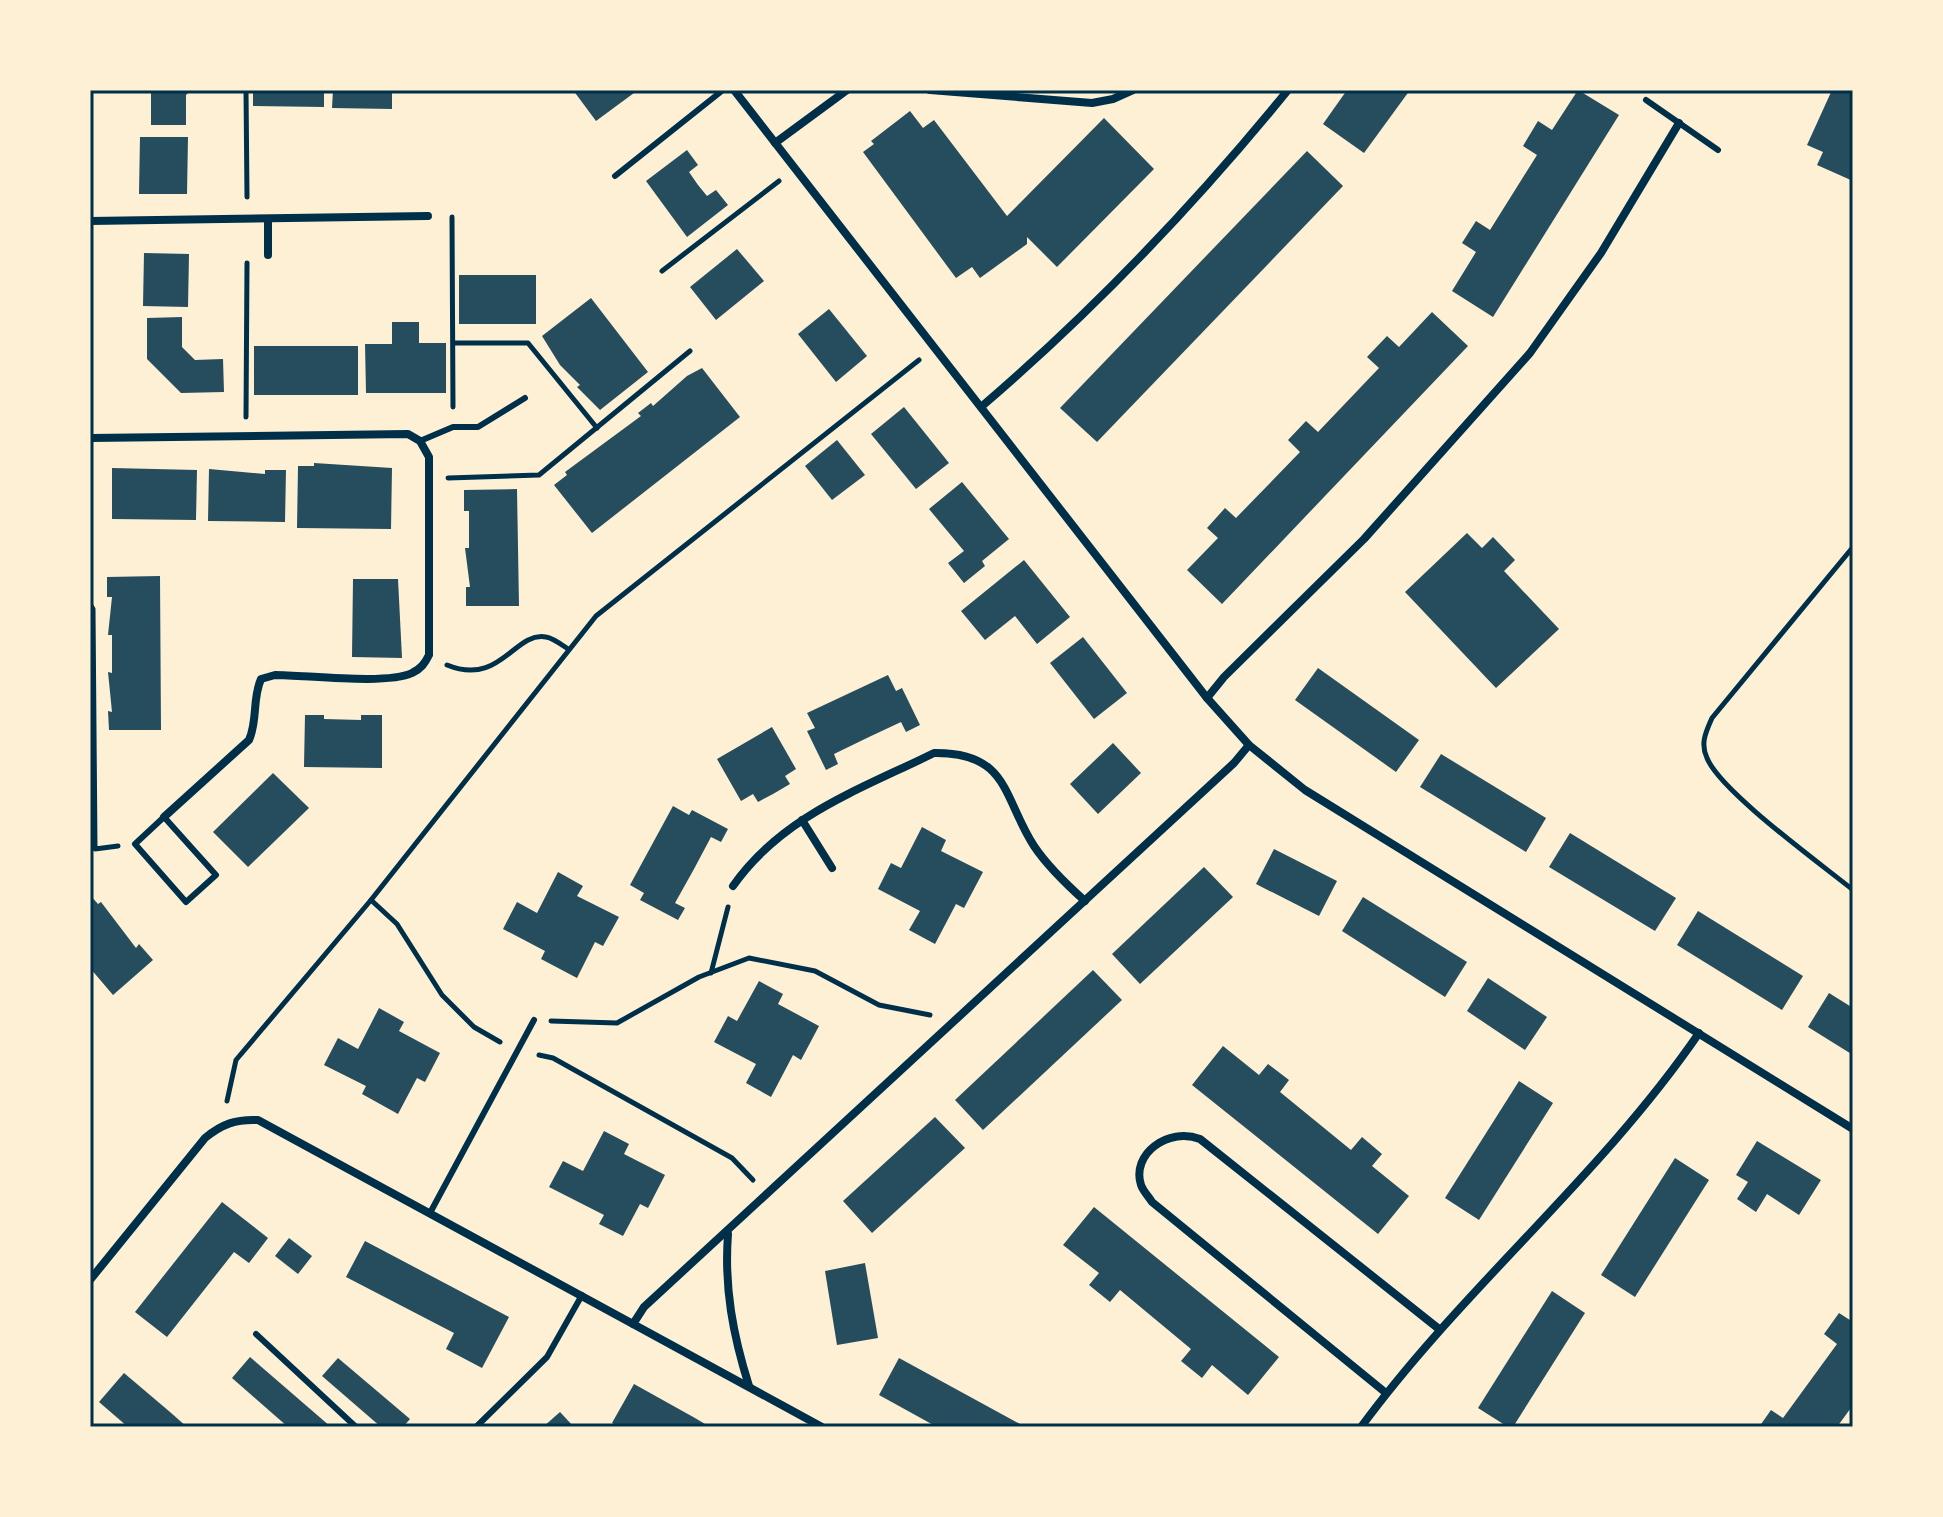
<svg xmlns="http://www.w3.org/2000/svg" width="1943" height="1517" viewBox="0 0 1943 1517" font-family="'Golos Text',sans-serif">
	<rect width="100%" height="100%" fill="#fdf0d5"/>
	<g fill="#264d5e">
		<polygon points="151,90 191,90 186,95 186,125 151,125"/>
		<polygon points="253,90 324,90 324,107 253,106"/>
		<polygon points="333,90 392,90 392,109 332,108"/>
		<polygon points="573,90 638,90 596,121"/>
		<polygon points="1347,90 1410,90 1364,153 1323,124"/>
		<polygon points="1578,90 1619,115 1493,317 1452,291 1476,252 1462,243 1476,221 1490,230 1537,155 1523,146 1538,121 1552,130"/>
		<polygon points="1832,90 1853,90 1853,181 1817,165 1823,152 1807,145"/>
		<polygon points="910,111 923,128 934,120 1007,216 1104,118 1154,169 1057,267 1027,237 1027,244 980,278 972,267 956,278 863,152 874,144 871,141"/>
		<polygon points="140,137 188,137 187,194 139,194"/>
		<polygon points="687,150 698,165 689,172 698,185 707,196 716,190 728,205 687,237 646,181"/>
		<polygon points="1307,151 1343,186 1097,442 1060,408"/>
		<polygon points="737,249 764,281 716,320 690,287"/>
		<polygon points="144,253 189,254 188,307 143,306"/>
		<rect x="459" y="275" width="77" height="49"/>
		<polygon points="591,298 648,372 600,410 577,387 580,385 560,365 542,336"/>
		<polygon points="829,309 867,356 836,382 798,334"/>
		<polygon points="1432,312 1468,346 1222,604 1187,570 1218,538 1207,528 1225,508 1236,518 1300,452 1288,440 1306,421 1318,432 1379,368 1367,357 1387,336 1399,347"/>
		<polygon points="182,317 182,347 195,360 223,359 224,392 181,393 147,359 147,318"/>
		<polygon points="392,322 419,322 419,343 446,343 446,393 366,393 365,344 392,344"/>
		<rect x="254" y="346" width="104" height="49"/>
		<polygon points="702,368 740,417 592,533 554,485 567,475 565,472 641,416 638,413 651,403 653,406 687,376"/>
		<polygon points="904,407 949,463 916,489 871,434"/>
		<polygon points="837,440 865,475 832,500 805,466"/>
		<polygon points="314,463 392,468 391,529 297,528 298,466 314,466"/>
		<polygon points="112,468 197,470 196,520 112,519"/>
		<polygon points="209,469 265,474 265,470 286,470 285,522 208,521"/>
		<polygon points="962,482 1009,539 982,561 985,566 964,583 948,563 964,551 929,509"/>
		<polygon points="517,489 519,606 466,606 466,587 470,587 465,548 469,548 469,511 464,511 464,490"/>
		<polygon points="1467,533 1482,548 1493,537 1515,560 1504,571 1559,629 1496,688 1405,592"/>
		<polygon points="1024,560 1070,617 1037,644 1015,616 985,640 961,611"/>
		<polygon points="160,576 161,730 109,730 108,711 112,712 108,672 112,673 112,635 108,635 112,597 107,597 107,577"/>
		<polygon points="353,579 398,579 402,658 352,657"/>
		<polygon points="1083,637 1127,693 1094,719 1050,663"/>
		<polygon points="1318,668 1419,740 1396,772 1295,700"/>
		<polygon points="888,675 896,691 902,688 920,725 906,732 901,722 869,737 834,754 838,764 826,770 807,731 815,728 807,713"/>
		<polygon points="305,715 324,715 324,719 361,720 361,715 382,715 382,768 304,767"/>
		<polygon points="772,727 796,769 785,776 790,784 773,794 758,802 753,794 741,801 717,759"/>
		<polygon points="1113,743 1141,773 1098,814 1070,784"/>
		<polygon points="1441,754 1546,818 1526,852 1420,787"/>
		<polygon points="273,773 309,808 248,867 213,832"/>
		<polygon points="673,806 689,815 692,810 728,829 721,842 711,837 694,869 675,903 685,908 678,920 640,900 644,893 630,885"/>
		<polygon points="922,827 946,840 941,851 983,872 964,908 956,904 935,944 909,930 920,911 878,889 891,863 901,868"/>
		<polygon points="1570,833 1676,898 1655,931 1549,867"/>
		<polygon points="1274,849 1337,881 1319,916 1256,884"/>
		<polygon points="1204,867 1233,897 1140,984 1112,954"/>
		<polygon points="558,872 583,886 577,896 619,917 603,946 595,942 577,978 541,959 545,951 503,929 517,902 537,913"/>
		<polygon points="90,895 98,904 101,902 136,948 139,944 153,960 113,995 90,968"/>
		<polygon points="1363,897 1467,962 1445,997 1342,931"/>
		<polygon points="1698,911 1803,976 1782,1010 1677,945"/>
		<polygon points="1093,970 1122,1000 983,1130 955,1100"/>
		<polygon points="1488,978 1547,1017 1525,1050 1467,1011"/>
		<polygon points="759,981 783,994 778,1004 819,1026 801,1060 793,1055 771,1097 746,1083 756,1064 714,1042 728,1016 737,1021"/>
		<polygon points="1829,993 1853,1008 1853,1055 1808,1027"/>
		<polygon points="379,1008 404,1022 399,1031 440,1053 425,1082 417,1078 398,1114 362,1094 366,1086 324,1065 338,1038 358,1049"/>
		<polygon points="1223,1046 1259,1075 1268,1064 1289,1080 1280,1092 1351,1150 1362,1137 1382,1154 1372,1166 1409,1196 1378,1234 1192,1085"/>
		<polygon points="1519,1081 1553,1103 1479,1220 1445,1198"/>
		<polygon points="935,1117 965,1148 872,1233 843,1201"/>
		<polygon points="604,1131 629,1144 624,1154 665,1175 648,1208 640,1204 623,1236 599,1224 604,1215 549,1187 563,1161 583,1171"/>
		<polygon points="1757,1141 1821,1180 1799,1215 1767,1194 1756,1212 1737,1199 1748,1182 1736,1175"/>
		<polygon points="1675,1158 1709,1180 1635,1297 1601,1275"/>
		<polygon points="222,1202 268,1238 249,1263 234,1252 167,1337 135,1312"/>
		<polygon points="1094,1207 1279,1357 1248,1395 1212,1365 1202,1378 1181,1361 1191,1349 1120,1290 1110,1302 1089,1285 1099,1273 1063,1245"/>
		<polygon points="289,1238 312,1256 298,1274 275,1256"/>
		<polygon points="365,1241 509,1317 482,1368 446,1349 454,1333 346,1277"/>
		<polygon points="865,1263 878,1338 837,1345 825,1271"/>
		<polygon points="1552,1291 1585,1313 1513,1427 1508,1427 1478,1408"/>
		<polygon points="1839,1313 1853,1322 1853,1405 1837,1427 1759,1427 1771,1410 1783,1418 1837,1344 1824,1334"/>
		<polygon points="250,1357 331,1427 288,1427 232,1378"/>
		<polygon points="338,1358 410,1419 403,1427 381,1427 322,1376"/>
		<polygon points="899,1358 1020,1424 1018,1427 937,1427 879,1395"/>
		<polygon points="124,1373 170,1412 187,1427 128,1427 99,1402"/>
		<polygon points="634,1384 695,1418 710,1427 618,1427 612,1423"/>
		<polygon points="560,1412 574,1427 543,1427"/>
	</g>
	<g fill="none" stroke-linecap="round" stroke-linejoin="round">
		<g stroke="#003049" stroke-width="5">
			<polyline points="246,90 247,197"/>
			<polyline points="452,217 453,407"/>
			<polyline points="662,271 779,181"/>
			<polyline points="454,343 528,343 597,428"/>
			<polyline points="246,417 247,263"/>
			<polyline points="448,478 539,475 690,351"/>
			<path d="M1853 547 1712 718C1706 732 1700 743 1707 758 1720 791 1821 864 1853 890"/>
			<polyline points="90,604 93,609 95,849 118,846"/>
			<path d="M447 665C501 687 514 631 546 637 553 638 562 645 568 649"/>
			<polyline points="371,900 397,924 442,995 474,1027 500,1042"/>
			<polyline points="711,973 728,907"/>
			<polyline points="551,1021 617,1023 699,977 749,958 815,971 879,1005 930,1015"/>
			<polyline points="539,1055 553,1058 732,1158 753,1180"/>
			<polyline points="227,1101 236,1060 371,900 596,616 919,360"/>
		</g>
		<g stroke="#003049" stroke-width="6">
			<polyline points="1646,100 1718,150"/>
			<polyline points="615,176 723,90"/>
			<polyline points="420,441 453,427 478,427 525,398"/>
			<polygon points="164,817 216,875 186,902 135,844"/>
			<polyline points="430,1213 534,1020"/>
			<polyline points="256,1334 356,1427"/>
			<polyline points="476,1427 547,1357 582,1295"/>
		</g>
		<g stroke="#003049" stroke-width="8">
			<polyline points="734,90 1207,698 1249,745 1305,790 1853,1129"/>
			<polyline points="930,90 1092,103 1113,99 1133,90"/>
			<polyline points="775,143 847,90"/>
			<polyline points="268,219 268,255"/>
			<polyline points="90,221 428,216"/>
			<path d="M981 407C1092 312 1196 203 1288 90"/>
			<path d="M90 438 408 434 420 441 429 457V655C425 663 421 669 412 673 387 685 306 675 275 675L261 679C252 699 258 720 249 740L164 817"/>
			<polyline points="1207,698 1224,677 1364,539 1530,353 1601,253 1679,123"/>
			<polyline points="802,820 832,868"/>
			<path d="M733 886C782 816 859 790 934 753 1009 752 1003 798 1034 846 1048 867 1066 884 1085 901"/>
			<path d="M728 1234C724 1288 733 1335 749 1386"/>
			<path d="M90 1280 205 1138C222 1124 236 1119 258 1120L633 1324"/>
			<path d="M1386 1393 1152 1202C1149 1197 1143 1191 1141 1185 1131 1154 1168 1127 1200 1139L1439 1329"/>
			<polyline points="822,1427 633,1324 644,1307 1234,763 1249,745"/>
			<path d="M1361 1427C1464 1287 1601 1176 1699 1033"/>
		</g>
	</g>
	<rect width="1943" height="1517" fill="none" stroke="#fdf0d5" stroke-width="184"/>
	<rect x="92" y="92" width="1759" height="1333" fill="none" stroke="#003049" stroke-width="3"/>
</svg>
